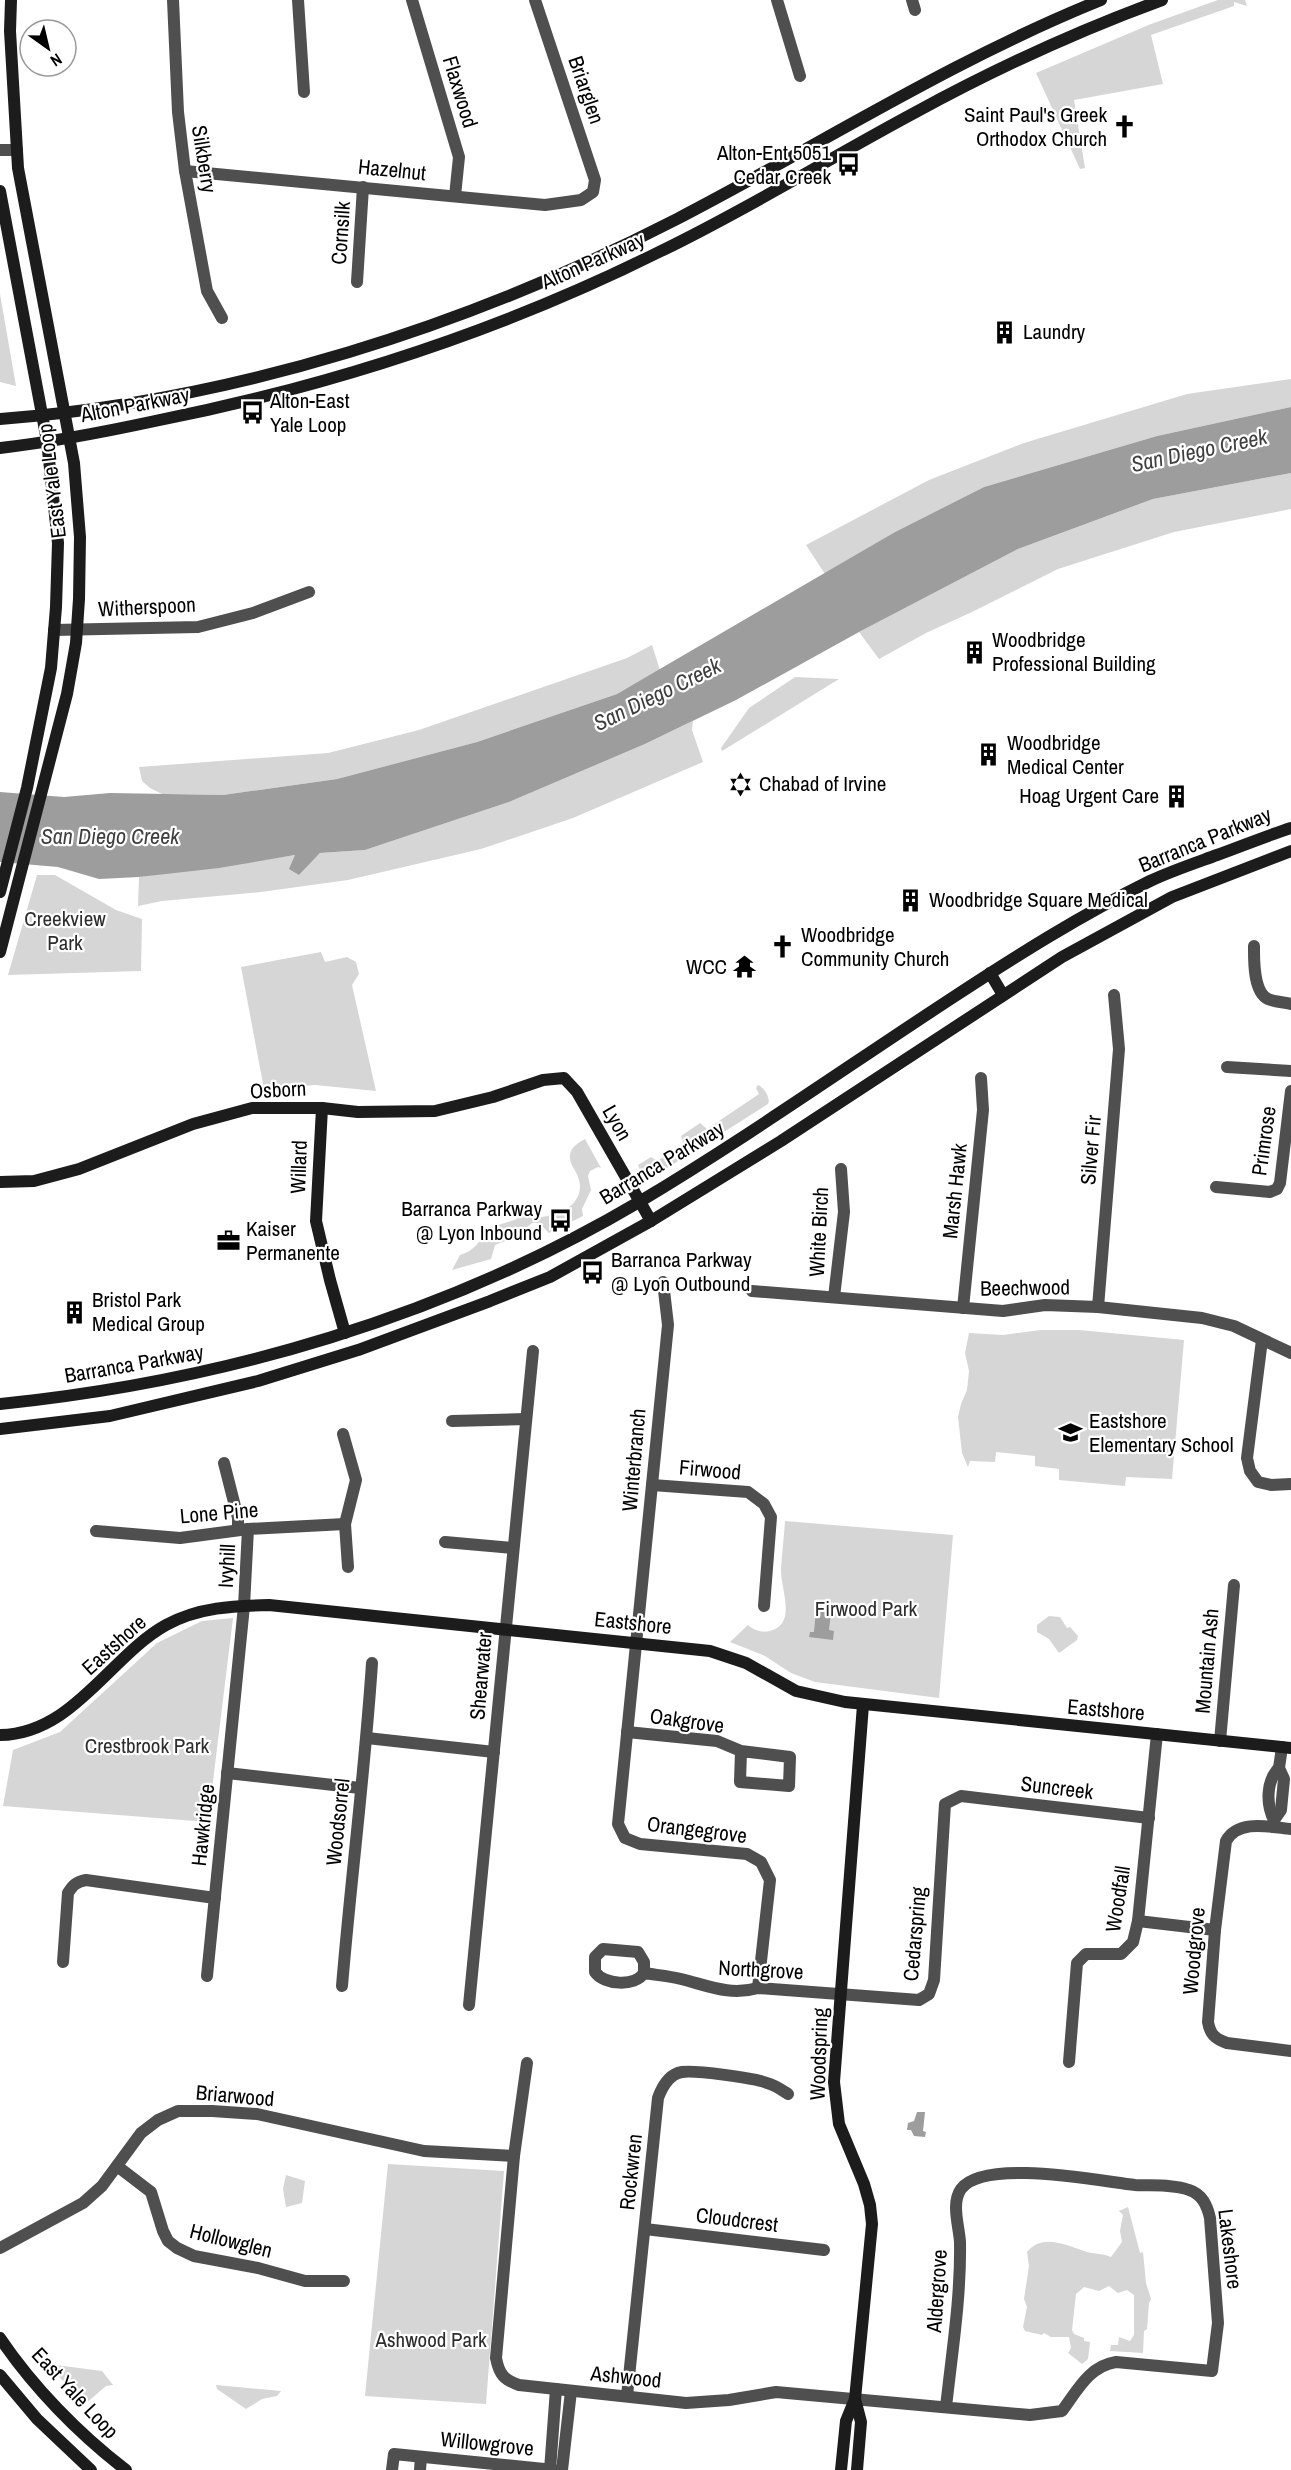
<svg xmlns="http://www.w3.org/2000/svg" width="1291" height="2470" viewBox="0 0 1291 2470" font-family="'Archivo Narrow',sans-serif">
	<rect width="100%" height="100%" fill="#fff"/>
	<g fill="#d6d6d6">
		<polygon points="1218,0 1245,0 1247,6 1234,2 1234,6 1151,35 1163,84 1074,100 1085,168 1080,169 1036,73 1151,24"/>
		<polygon points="0,294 16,386 0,382"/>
		<polygon points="1291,379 1291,407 1157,436 984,487 895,532 825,574 806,545 929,480 1024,443 1187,394"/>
		<polygon points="1291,473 1291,509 1174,532 1058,569 972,612 926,633 879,659 859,632 1018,549 1153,499"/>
		<polygon points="652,645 660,670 617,694 477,742 337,779 223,795 162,794 150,788 142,781 139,767 328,753 419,730 627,658"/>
		<polygon points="795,677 839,679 722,751 721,748 749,708"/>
		<polygon points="693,721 692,730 703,762 573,818 481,849 348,880 261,892 162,901 138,906 139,877 296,855 299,875 320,853 365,850 509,802 645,744"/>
		<polygon points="37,875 55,875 116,910 142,919 141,971 8,975"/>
		<polygon points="321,952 325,962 347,957 356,962 359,974 352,985 376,1091 315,1085 264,1089 241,967"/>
		<path d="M758 1085C764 1087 771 1099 768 1104L661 1172 640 1170 638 1165 651 1157 657 1161 684 1144 681 1136 700 1123 707 1129 759 1094 756 1088Z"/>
		<path d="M585 1139 601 1168 598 1167 590 1171 588 1176 591 1190 582 1209 583 1216 549 1233 539 1223H532L515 1237 495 1245 491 1259 452 1270 460 1255C474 1251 476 1244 485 1236L483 1230 517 1219V1215L531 1212 535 1217C558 1218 588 1203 578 1177 576 1170 569 1164 570 1155 571 1147 578 1143 585 1139Z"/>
		<polygon points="1041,1330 1079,1330 1184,1340 1172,1479 1126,1477 1125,1486 1059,1480 1059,1469 1035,1466 1035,1456 996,1452 995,1462 970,1461 968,1467 962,1453 958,1417 961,1404 967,1390 969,1371 965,1353 969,1333 1003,1335"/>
		<path d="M785 1521 953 1535 939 1698 815 1682 791 1673 765 1656 730 1642 748 1625C754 1630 761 1633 770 1631 798 1624 780 1588 781 1569 782 1553 784 1537 785 1521Z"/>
		<polygon points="1049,1616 1060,1617 1067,1628 1070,1627 1078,1636 1077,1640 1059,1653 1049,1639 1037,1632 1037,1625"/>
		<polygon points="233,1618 208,1822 3,1806 13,1750 60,1732 157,1643 202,1621"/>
		<polygon points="388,2164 504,2171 486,2404 365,2396"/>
		<polygon points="286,2175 305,2181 302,2203 286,2207 283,2189"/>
		<path d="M1128 2207 1140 2253 1143 2252 1146 2283 1151 2299 1149 2303 1147 2329 1144 2331 1143 2353 1110 2351 1111 2345H1118L1119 2337 1130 2341 1134 2335V2295L1127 2290 1118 2293 1109 2286 1099 2291 1084 2287 1076 2294 1072 2330 1074 2334 1084 2338V2341L1090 2342 1088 2359 1082 2364 1068 2353 1071 2348 1069 2337H1051L1044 2333 1042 2335 1025 2331 1023 2327 1027 2307 1024 2299 1029 2266 1027 2252C1042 2233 1066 2245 1084 2251 1092 2254 1102 2253 1111 2257L1122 2242 1120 2231 1123 2215 1119 2211Z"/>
		<polygon points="48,2364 102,2371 113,2385 106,2386 84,2405"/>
		<polygon points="216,2385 281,2391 277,2396 262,2399 246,2409 217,2389"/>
	</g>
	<g fill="#9d9d9d">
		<polygon points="1291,407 1291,473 1153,499 1018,549 859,632 736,700 645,744 509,802 365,850 320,853 299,875 289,869 295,855 219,868 139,877 99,879 58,867 0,862 0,792 64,797 110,793 223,795 337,779 477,742 617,694 895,532 984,487 1157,436"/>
		<polygon points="816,1610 831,1612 829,1630 834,1631 833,1640 809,1637 810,1632 814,1632"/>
		<polygon points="917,2112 925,2112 923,2131 926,2132 925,2137 914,2136 911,2130 907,2130 908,2123 914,2121"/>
	</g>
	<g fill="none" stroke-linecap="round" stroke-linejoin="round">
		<g stroke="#4f4f4f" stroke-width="12">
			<polyline points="173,0 178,112 185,171 207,291 222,318"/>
			<polyline points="298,0 304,92"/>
			<polyline points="412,0 459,157 455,196"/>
			<polyline points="777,0 800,76"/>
			<polyline points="912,0 915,10"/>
			<polyline points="0,150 17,150"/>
			<polyline points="185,171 545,205 581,200 593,192 595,180 535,0"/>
			<polyline points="357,282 363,187"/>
			<polyline points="54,630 198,627 253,613 309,592"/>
			<path d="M1254 946C1254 959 1253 992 1268 999 1275 1002 1284 1002 1291 1004"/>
			<polyline points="1227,1067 1291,1071"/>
			<polyline points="1216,1187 1270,1192 1277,1189 1280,1183 1291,1091"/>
			<polyline points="663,1282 668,1325 618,1824 625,1838 640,1844 747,1854 761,1862 770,1880 758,1988"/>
			<polyline points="752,1291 1003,1311 1045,1305 1098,1307 1202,1318 1234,1326 1291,1353"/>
			<polyline points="834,1297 844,1212 841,1169"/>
			<polyline points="1098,1307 1119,1049 1114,995"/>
			<polyline points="963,1308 983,1110 981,1078"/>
			<polyline points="1262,1340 1247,1458 1250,1471 1258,1482 1271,1485 1291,1484"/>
			<polyline points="452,1421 526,1419"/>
			<polyline points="343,1434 356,1480 345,1524 348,1567"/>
			<polyline points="224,1463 238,1518 238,1530"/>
			<polyline points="652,1485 748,1492 764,1504 771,1517 764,1606"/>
			<polyline points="96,1531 180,1538 248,1529 345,1524"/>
			<polyline points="445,1542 512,1548"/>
			<polyline points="627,1732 717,1741 741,1751 790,1757 789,1786 740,1782 741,1751"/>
			<polyline points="367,1738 494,1752"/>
			<polyline points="1220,1741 1234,1585"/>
			<polyline points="227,1773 360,1788"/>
			<path d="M1274 1820C1266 1804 1266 1781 1279 1768"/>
			<polyline points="1273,1827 1274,1820 1281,1810 1284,1779 1279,1768 1282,1747"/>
			<path d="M1291 1829C1270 1827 1238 1819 1226 1841L1215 1930 1208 2022C1210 2034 1215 2039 1227 2043L1291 2051"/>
			<polyline points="1138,1921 1215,1930"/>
			<path d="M63 1962 68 1893C73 1885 76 1882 86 1880L215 1898"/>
			<path d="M644 1973V1962L638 1952 603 1949 595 1957V1972C604 1985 635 1987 644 1973 656 1975 669 1976 681 1979 709 1986 730 1996 758 1988L919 2000 929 1994 934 1980 945 1804 961 1796 1149 1818"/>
			<polyline points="207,1976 244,1606 248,1529"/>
			<path d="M342 1986C351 1878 365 1770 372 1663"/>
			<polyline points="469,2005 533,1351"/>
			<polyline points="1069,2062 1077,1963 1086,1954 1121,1954 1133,1942 1138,1921 1157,1734"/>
			<path d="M527 2063 514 2156 496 2358C499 2374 504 2380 519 2385L686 2403 729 2400 776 2392 1030 2415 1062 2411C1077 2391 1089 2366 1116 2362L1212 2371 1218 2323 1210 2218C1207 2205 1202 2194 1189 2190 1173 2184 1152 2186 1135 2185 1099 2181 984 2158 961 2189 951 2203 959 2226 960 2242 961 2297 952 2352 946 2407"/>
			<polyline points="117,2166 151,2192 163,2231 168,2241 177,2248 194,2256 258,2268 305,2281 344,2281"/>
			<polyline points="645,2229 824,2250"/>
			<polyline points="0,2248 83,2203 102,2186 141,2133 158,2120 178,2111 212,2111 257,2114 424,2151 514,2156"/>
			<path d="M627 2396 658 2098C662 2087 669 2074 682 2072 695 2070 755 2078 767 2083 775 2085 782 2090 788 2094"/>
			<polyline points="392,2470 394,2454 554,2470"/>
			<polyline points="420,2470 421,2457"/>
			<polyline points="550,2470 556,2389"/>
			<polyline points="562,2470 571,2391"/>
		</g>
		<g stroke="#1c1c1c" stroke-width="12">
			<polyline points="0,191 47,441 58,543 56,607 51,668 27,788 0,892"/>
			<path d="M0 419C235 401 468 326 677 219 818 146 952 60 1101 0"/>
			<path d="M0 448C52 442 104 432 155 421 331 386 501 331 661 251 748 209 830 158 916 112 995 69 1077 31 1162 0"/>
			<polyline points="0,952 67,694 76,643 79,599 80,537 74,463 18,168 10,31 11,0"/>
			<polyline points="990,973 1003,995"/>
			<polyline points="322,1108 316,1221 330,1280 345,1333"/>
			<polyline points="0,1182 34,1181 79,1169 193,1124 252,1108 322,1108 358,1112 435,1111 493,1097 543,1080 564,1078 577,1092 651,1221"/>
			<path d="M0 1404C224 1381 444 1317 639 1202 746 1138 848 1066 952 998 1016 956 1081 915 1150 881 1171 871 1195 863 1217 855 1242 846 1266 836 1291 828"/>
			<polyline points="0,1429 110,1416 258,1381 358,1350 490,1301 550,1277 651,1221 781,1141 1062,957 1172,897 1291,851"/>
			<path d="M0 1735C73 1734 110 1656 166 1625 199 1607 233 1606 269 1605L710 1651 746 1663 796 1691 845 1702 1291 1748"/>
			<path d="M0 2338C33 2387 79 2434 126 2470"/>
			<polyline points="0,2375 37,2419 91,2470"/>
			<polyline points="855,2399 861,2422 857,2470"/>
			<polyline points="841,2470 846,2421 855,2399 872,2224 870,2205 864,2184 839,2124 834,2082 863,1705"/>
		</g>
	</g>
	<defs>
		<symbol id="church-bare" viewBox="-9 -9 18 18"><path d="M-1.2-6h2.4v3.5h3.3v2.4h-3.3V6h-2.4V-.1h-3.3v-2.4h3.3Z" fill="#000" stroke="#fff" stroke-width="2.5" paint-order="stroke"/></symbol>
		<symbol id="bus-bare" viewBox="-9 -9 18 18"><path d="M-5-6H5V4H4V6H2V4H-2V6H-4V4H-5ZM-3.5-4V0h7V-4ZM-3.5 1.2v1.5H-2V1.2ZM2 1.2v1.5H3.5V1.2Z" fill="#000" stroke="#fff" stroke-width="2.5" paint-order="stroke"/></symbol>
		<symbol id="building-bare" viewBox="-9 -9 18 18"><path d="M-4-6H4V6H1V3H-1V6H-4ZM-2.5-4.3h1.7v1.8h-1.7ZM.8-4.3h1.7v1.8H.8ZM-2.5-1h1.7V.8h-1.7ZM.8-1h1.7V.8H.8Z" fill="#000" stroke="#fff" stroke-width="2.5" paint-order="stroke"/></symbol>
		<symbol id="synagogue-bare" viewBox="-9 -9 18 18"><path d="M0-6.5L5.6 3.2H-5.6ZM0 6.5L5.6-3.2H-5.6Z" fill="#000" stroke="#fff" stroke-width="2.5" paint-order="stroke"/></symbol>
		<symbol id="temple-bare" viewBox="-9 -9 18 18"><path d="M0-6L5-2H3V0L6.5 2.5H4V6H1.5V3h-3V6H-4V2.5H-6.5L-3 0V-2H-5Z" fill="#000" stroke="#fff" stroke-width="2.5" paint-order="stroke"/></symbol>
		<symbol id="office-bare" viewBox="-9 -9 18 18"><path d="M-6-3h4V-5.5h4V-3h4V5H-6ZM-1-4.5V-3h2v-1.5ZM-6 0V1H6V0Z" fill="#000" stroke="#fff" stroke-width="2.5" paint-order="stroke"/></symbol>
		<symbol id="school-bare" viewBox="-9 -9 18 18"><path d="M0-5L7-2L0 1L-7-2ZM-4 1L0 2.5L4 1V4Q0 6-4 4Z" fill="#000" stroke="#fff" stroke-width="2.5" paint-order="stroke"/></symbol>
	</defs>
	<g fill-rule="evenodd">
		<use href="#church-bare" x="1108" y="110" width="33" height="33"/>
		<use href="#bus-bare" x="832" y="148" width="33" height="33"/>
		<use href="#building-bare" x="988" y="316" width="33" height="33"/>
		<use href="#bus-bare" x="236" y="396" width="33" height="33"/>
		<use href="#building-bare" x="958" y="636" width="33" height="33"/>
		<use href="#building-bare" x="972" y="738" width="33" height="33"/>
		<use href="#synagogue-bare" x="724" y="768" width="33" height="33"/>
		<use href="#building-bare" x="1160" y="780" width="33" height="33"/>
		<use href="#building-bare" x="894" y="884" width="33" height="33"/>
		<use href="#church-bare" x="766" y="930" width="33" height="33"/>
		<use href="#temple-bare" x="728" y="950" width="33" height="33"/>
		<use href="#bus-bare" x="544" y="1204" width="33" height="33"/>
		<use href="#office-bare" x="212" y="1224" width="33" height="33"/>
		<use href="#bus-bare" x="576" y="1256" width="33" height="33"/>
		<use href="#building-bare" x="58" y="1296" width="33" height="33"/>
		<use href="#school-bare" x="1054" y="1416" width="33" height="33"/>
	</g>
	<g text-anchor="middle" stroke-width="4.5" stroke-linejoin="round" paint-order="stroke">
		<g font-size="21" fill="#000" stroke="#fff">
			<text transform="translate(586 90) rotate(71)" y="7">Briarglen</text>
			<text transform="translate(460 92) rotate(73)" y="7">Flaxwood</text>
			<text transform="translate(204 159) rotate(81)" y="7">Silkberry</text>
			<text transform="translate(392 170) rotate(6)" y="7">Hazelnut</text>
			<text transform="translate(341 233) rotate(-86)" y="7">Cornsilk</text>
			<text transform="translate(593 261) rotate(-24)" y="7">Alton Parkway</text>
			<text transform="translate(135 405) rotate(-11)" y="7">Alton Parkway</text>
			<text transform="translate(52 481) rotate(-97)" y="7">East Yale Loop</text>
			<text transform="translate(147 607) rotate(-3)" y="7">Witherspoon</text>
			<text transform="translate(1205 840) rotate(-22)" y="7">Barranca Parkway</text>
			<text transform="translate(278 1090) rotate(-3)" y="7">Osborn</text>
			<text transform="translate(617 1123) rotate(60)" y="7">Lyon</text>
			<text transform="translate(1264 1141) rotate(-82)" y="7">Primrose</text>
			<text transform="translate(1091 1150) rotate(-85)" y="7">Silver Fir</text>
			<text transform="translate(662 1163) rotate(-31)" y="7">Barranca Parkway</text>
			<text transform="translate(299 1167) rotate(-88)" y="7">Willard</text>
			<text transform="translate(955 1191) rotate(-84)" y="7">Marsh Hawk</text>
			<text transform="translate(819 1232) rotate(-87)" y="7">White Birch</text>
			<text transform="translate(1025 1288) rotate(-1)" y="7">Beechwood</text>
			<text transform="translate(134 1364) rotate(-10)" y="7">Barranca Parkway</text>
			<text transform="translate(634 1460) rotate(-85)" y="7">Winterbranch</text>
			<text transform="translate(710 1470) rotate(5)" y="7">Firwood</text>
			<text transform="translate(219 1513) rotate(-5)" y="7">Lone Pine</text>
			<text transform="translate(227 1566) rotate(-87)" y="7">Ivyhill</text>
			<text transform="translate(633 1623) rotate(6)" y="7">Eastshore</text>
			<text transform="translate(114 1645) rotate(-42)" y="7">Eastshore</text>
			<text transform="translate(1207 1661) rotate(-85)" y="7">Mountain Ash</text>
			<text transform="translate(481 1676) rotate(-85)" y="7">Shearwater</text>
			<text transform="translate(1106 1710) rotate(5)" y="7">Eastshore</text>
			<text transform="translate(687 1721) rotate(8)" y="7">Oakgrove</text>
			<text transform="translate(1057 1788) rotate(7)" y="7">Suncreek</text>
			<text transform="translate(338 1822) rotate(-84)" y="7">Woodsorrel</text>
			<text transform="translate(203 1825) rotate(-84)" y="7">Hawkridge</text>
			<text transform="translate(697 1830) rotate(7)" y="7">Orangegrove</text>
			<text transform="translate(1118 1899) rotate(-81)" y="7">Woodfall</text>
			<text transform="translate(915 1934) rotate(-85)" y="7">Cedarspring</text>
			<text transform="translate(1194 1951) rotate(-85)" y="7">Woodgrove</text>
			<text transform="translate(761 1970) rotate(3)" y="7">Northgrove</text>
			<text transform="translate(819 2054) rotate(-88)" y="7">Woodspring</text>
			<text transform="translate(235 2096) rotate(5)" y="7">Briarwood</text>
			<text transform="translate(631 2172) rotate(-84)" y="7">Rockwren</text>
			<text transform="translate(737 2220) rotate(7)" y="7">Cloudcrest</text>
			<text transform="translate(231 2241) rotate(14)" y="7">Hollowglen</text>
			<text transform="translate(1230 2249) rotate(83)" y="7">Lakeshore</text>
			<text transform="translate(937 2291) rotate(-86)" y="7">Aldergrove</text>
			<text transform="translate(626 2377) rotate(6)" y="7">Ashwood</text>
			<text transform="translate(75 2393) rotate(47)" y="7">East Yale Loop</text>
			<text transform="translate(487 2444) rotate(6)" y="7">Willowgrove</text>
		</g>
		<g font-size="21" fill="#000" stroke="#fff" text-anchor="start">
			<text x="1107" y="122" text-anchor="end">Saint Paul's Greek<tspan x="1107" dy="24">Orthodox Church</tspan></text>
			<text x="831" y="160" text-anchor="end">Alton-Ent 5051<tspan x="831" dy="24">Cedar Creek</tspan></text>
			<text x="1023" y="339">Laundry</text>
			<text x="270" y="408">Alton-East<tspan x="270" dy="24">Yale Loop</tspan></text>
			<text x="992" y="647">Woodbridge<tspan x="992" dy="24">Professional Building</tspan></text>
			<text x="1007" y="750">Woodbridge<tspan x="1007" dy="24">Medical Center</tspan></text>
			<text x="759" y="791">Chabad of Irvine</text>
			<text x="1159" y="803" text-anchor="end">Hoag Urgent Care</text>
			<text x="929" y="907">Woodbridge Square Medical</text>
			<text x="801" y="942">Woodbridge<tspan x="801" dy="24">Community Church</tspan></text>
			<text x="727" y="974" text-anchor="end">WCC</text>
			<text x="542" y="1216" text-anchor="end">Barranca Parkway<tspan x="542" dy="24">@ Lyon Inbound</tspan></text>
			<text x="246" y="1236">Kaiser<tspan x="246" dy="24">Permanente</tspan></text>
			<text x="611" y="1267">Barranca Parkway<tspan x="611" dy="24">@ Lyon Outbound</tspan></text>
			<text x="92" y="1307">Bristol Park<tspan x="92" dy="24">Medical Group</tspan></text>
			<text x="1089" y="1428">Eastshore<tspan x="1089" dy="24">Elementary School</tspan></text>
		</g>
		<g font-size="21" fill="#2d2d2d" stroke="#fff">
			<text x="65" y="926">Creekview<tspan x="65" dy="24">Park</tspan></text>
			<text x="866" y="1616">Firwood Park</text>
			<text x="147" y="1753">Crestbrook Park</text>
			<text x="431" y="2347">Ashwood Park</text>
		</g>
		<g font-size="22" font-style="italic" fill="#3e3e3e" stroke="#fff">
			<text transform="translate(1199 450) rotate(-12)" y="8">San Diego Creek</text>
			<text transform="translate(657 694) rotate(-26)" y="8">San Diego Creek</text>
			<text x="110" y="844">San Diego Creek</text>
		</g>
	</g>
	<g transform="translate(48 48) rotate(146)"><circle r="28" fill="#ffffff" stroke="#999999" stroke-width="1.5"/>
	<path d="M0-4.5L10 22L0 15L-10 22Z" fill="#000000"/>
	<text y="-9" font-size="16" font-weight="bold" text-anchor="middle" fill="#000000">N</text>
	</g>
</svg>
